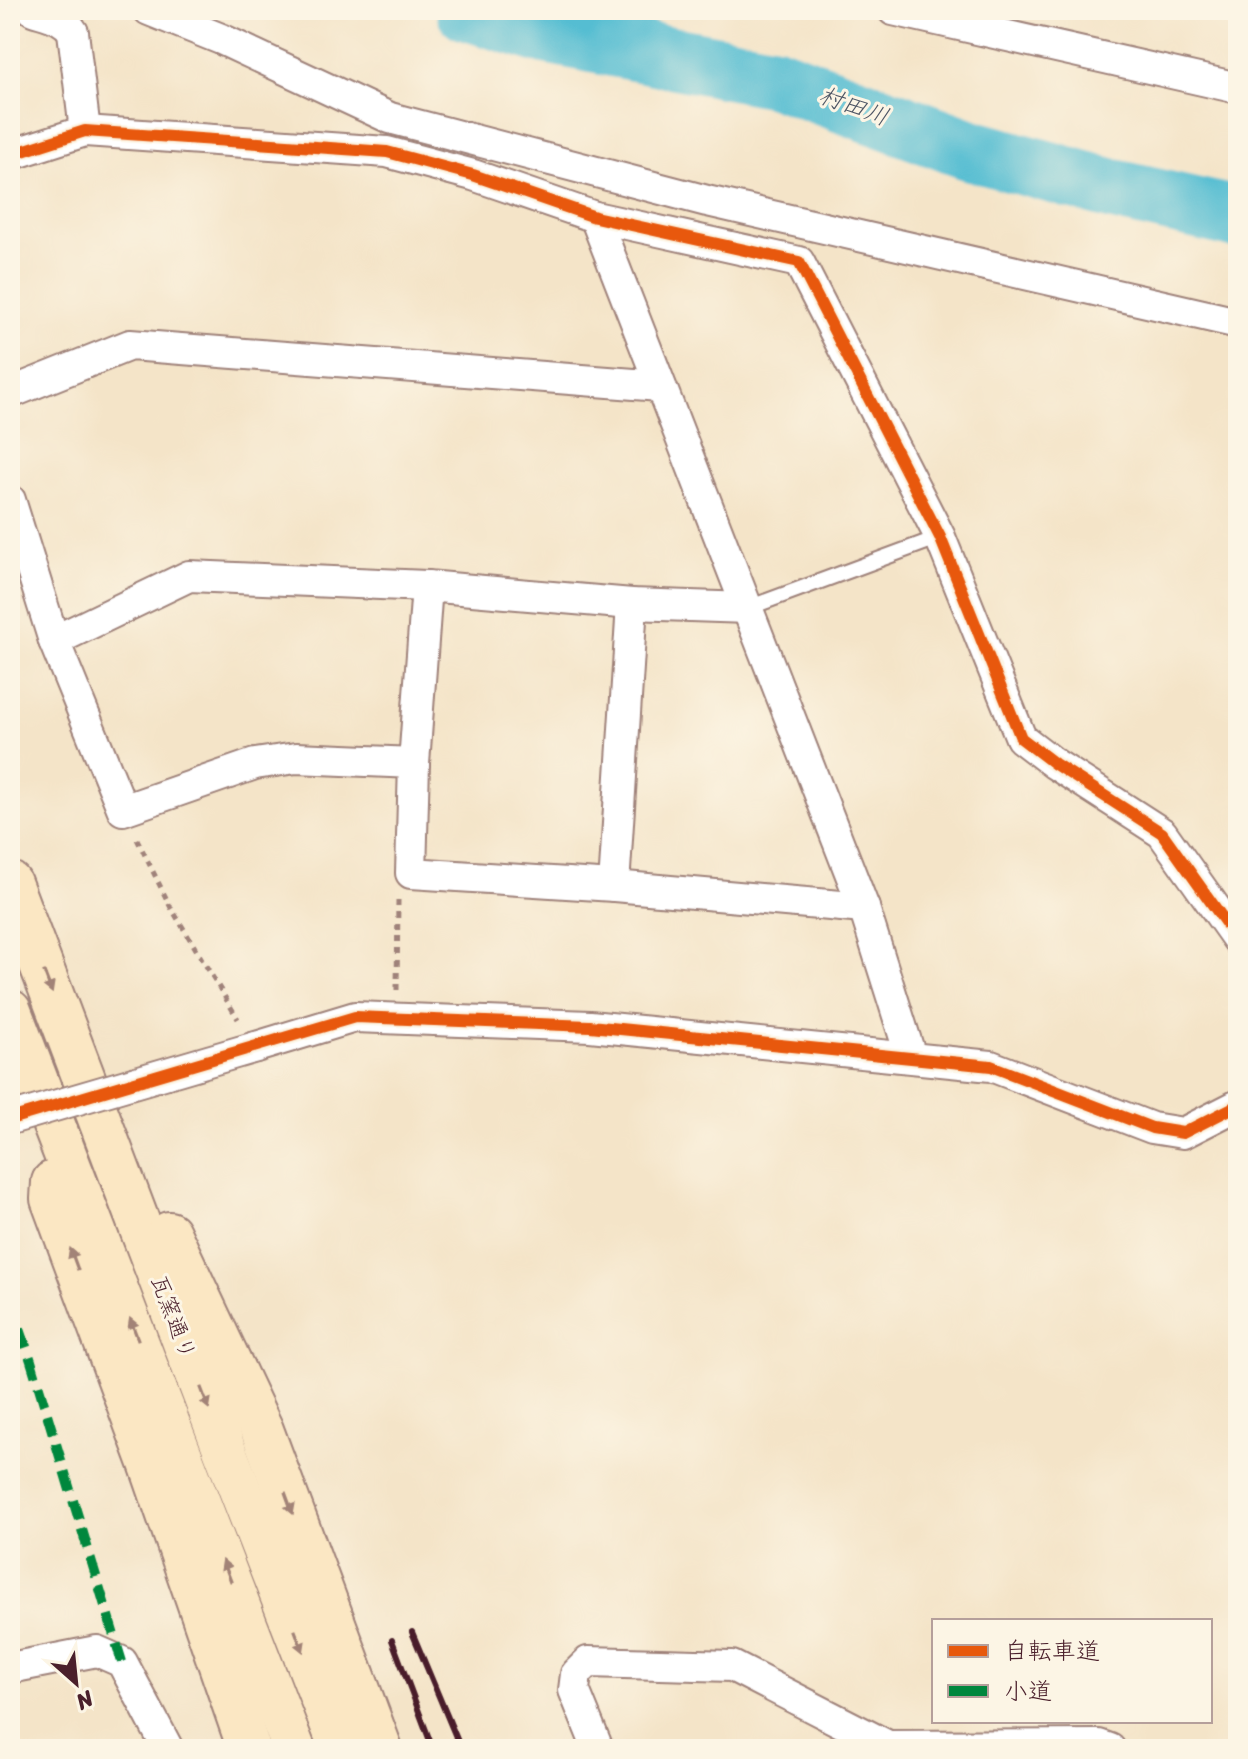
<svg xmlns="http://www.w3.org/2000/svg" width="1248" height="1759" viewBox="0 0 1248 1759" font-family="Sriracha,'Klee One',sans-serif">
	<rect width="100%" height="100%" fill="#fcf5e5"/>
	<filter id="ink" filterUnits="userSpaceOnUse"><feTurbulence type="fractalNoise" baseFrequency=".0125" numOctaves="2"/><feDisplacementMap in="SourceGraphic" scale="16" xChannelSelector="R" yChannelSelector="G"/><feConvolveMatrix kernelMatrix="1 2 1 2 8 2 1 2 1" color-interpolation-filters="sRGB"/></filter>
	<filter id="wash" filterUnits="userSpaceOnUse"><feTurbulence type="fractalNoise" baseFrequency=".006" numOctaves="4" result="noise"/><feDisplacementMap in="SourceGraphic" scale="32" xChannelSelector="R" yChannelSelector="G"/><feGaussianBlur stdDeviation="1.8" result="paint"/><feColorMatrix in="noise" values="0 0 0 0 0 0 0 0 0 0 0 0 0 0 0 0 0 1.4 0 .05"/><feComposite in="paint" operator="in"/></filter>
	<g filter="url(#wash)">
		<rect width="100%" height="100%" fill="#f4e4c8"/>
		<g fill="none" stroke-linecap="round" stroke-linejoin="round">
			<polyline stroke="#55bdd2" stroke-width="62" points="467,10 535,31 775,77 971,150 1114,190 1238,218"/>
		</g>
	</g>
	<g filter="url(#ink)">
		<g fill="none" stroke-linecap="round" stroke-linejoin="round">
			<defs>
				<polyline id="lane" points="748,608 940,537"/>
				<g id="street">
					<path d="M33 10C48 15 64 17 73 32L85 131"/>
					<polyline points="149,10 221,39 390,118 707,201 1238,323"/>
					<polyline points="893,10 1238,88"/>
					<polyline points="10,155 85,131 387,152 473,175 595,217 799,262 940,537 1021,738 1055,764 1162,833 1238,940"/>
					<polyline points="595,217 864,908 911,1057"/>
					<polyline points="10,393 130,345 660,386"/>
					<polyline points="10,500 54,641 123,810 255,764 296,758 414,763"/>
					<polyline points="427,586 414,763 411,873 614,886 864,908"/>
					<polyline points="54,641 189,576 427,586 632,604 748,608"/>
					<polyline points="614,886 632,604"/>
					<polyline points="256,1047 355,1017 590,1026 991,1066 1152,1128 1183,1133 1238,1105"/>
					<polyline points="10,1668 97,1651 122,1662 168,1749"/>
					<polyline points="598,1749 574,1690 576,1674 588,1662 732,1666 888,1746 1099,1745 1110,1749"/>
				</g>
				<g id="secondary">
					<polyline points="10,883 225,1451 341,1749"/>
					<polyline points="10,1011 294,1749"/>
					<polyline points="53,1182 52,1199 150,1463 249,1749"/>
					<polyline points="169,1233 262,1430 381,1749"/>
				</g>
			</defs>
			<use href="#lane" stroke="#9f827a" stroke-width="18"/>
			<use href="#street" stroke="#9f827a" stroke-width="34"/>
			<use href="#secondary" stroke="#9f827a" stroke-width="46"/>
			<g stroke="#9f827a" stroke-width="5" stroke-dasharray="6 6" stroke-linecap="butt">
				<polyline points="137,839 170,906 238,1019"/>
				<polyline points="397,990 398,900"/>
			</g>
			<use href="#lane" stroke="#fff" stroke-width="14"/>
			<use href="#street" stroke="#fff" stroke-width="30"/>
			<use href="#secondary" stroke="#fbe7c3" stroke-width="42"/>
			<g stroke="#4a1f2b" stroke-width="6">
				<polyline points="412,1632 461,1749"/>
				<polyline points="392,1640 433,1749"/>
			</g>
			<defs>
				<polyline id="street-bridge" points="10,1119 256,1047"/>
			</defs>
			<use href="#street-bridge" stroke="#9f827a" stroke-width="34" stroke-linecap="butt"/>
			<use href="#street-bridge" stroke="#fff" stroke-width="30"/>
			<polyline stroke="#00873e" stroke-width="10" stroke-dasharray="20 10" stroke-linecap="butt" points="10,1300 31,1361 122,1662"/>
			<defs>
				<g id="cycleway">
					<polyline points="10,155 85,131 387,152 473,175 595,217 799,262 940,537 1021,738 1055,764 1162,833 1238,940"/>
					<polyline points="10,1119 355,1017 590,1026 991,1066 1152,1128 1183,1133 1238,1105"/>
				</g>
			</defs>
			<use href="#cycleway" stroke="#fcf5e5" stroke-width="17"/>
			<use href="#cycleway" stroke="#e8590c" stroke-width="12"/>
		</g>
		<defs><path id="oneway-solid" d="M-6-.8H1V-3.2L6.5 0L1 3.2V.8H-6Z" transform="scale(2)"/></defs>
		<g fill="#a28377">
			<use href="#oneway-solid" transform="translate(48 982) rotate(69)"/>
			<use href="#oneway-solid" transform="translate(74 1259) rotate(-110)"/>
			<use href="#oneway-solid" transform="translate(134 1329) rotate(-111)"/>
			<use href="#oneway-solid" transform="translate(205 1398) rotate(69)"/>
			<use href="#oneway-solid" transform="translate(289 1503) rotate(70)"/>
			<use href="#oneway-solid" transform="translate(227 1571) rotate(-111)"/>
			<use href="#oneway-solid" transform="translate(299 1641) rotate(69)"/>
		</g>
	</g>
	<g text-anchor="middle" stroke-width="6" stroke-linejoin="round" paint-order="stroke">
		<g font-size="22" fill="#4a1f2b" stroke="#fcf5e5">
			<text transform="translate(174 1317) rotate(69)" y="8">瓦窯通り</text>
		</g>
		<g font-size="24" font-style="italic" fill="#4e5665" stroke="#fcf5e5">
			<text transform="translate(854 106) rotate(20)" y="8">村田川</text>
		</g>
	</g>
	<rect width="1248" height="1759" fill="none" stroke="#fcf5e5" stroke-width="40"/>
	<rect x="932" y="1619" width="280" height="104" fill="#fcf5e5" stroke="#b59f9b" stroke-width="2"/>
	<rect x="948" y="1645" width="40" height="12" fill="#e8590c" stroke="#b59f9b" stroke-width="2"/>
	<text x="1004" y="1659" font-size="24" fill="#4a1f2b">自転車道</text>
	<rect x="948" y="1685" width="40" height="12" fill="#00873e" stroke="#b59f9b" stroke-width="2"/>
	<text x="1004" y="1699" font-size="24" fill="#4a1f2b">小道</text>
	<g transform="translate(76 1683) rotate(153)" stroke="#fcf5e5" stroke-width="6" paint-order="stroke">
	<path d="M0-6L14 30L0 20L-14 30Z" fill="#4a1f2b"/>
	<text y="-12" font-size="22" font-weight="bold" text-anchor="middle" fill="#4a1f2b">N</text>
	</g>
</svg>
